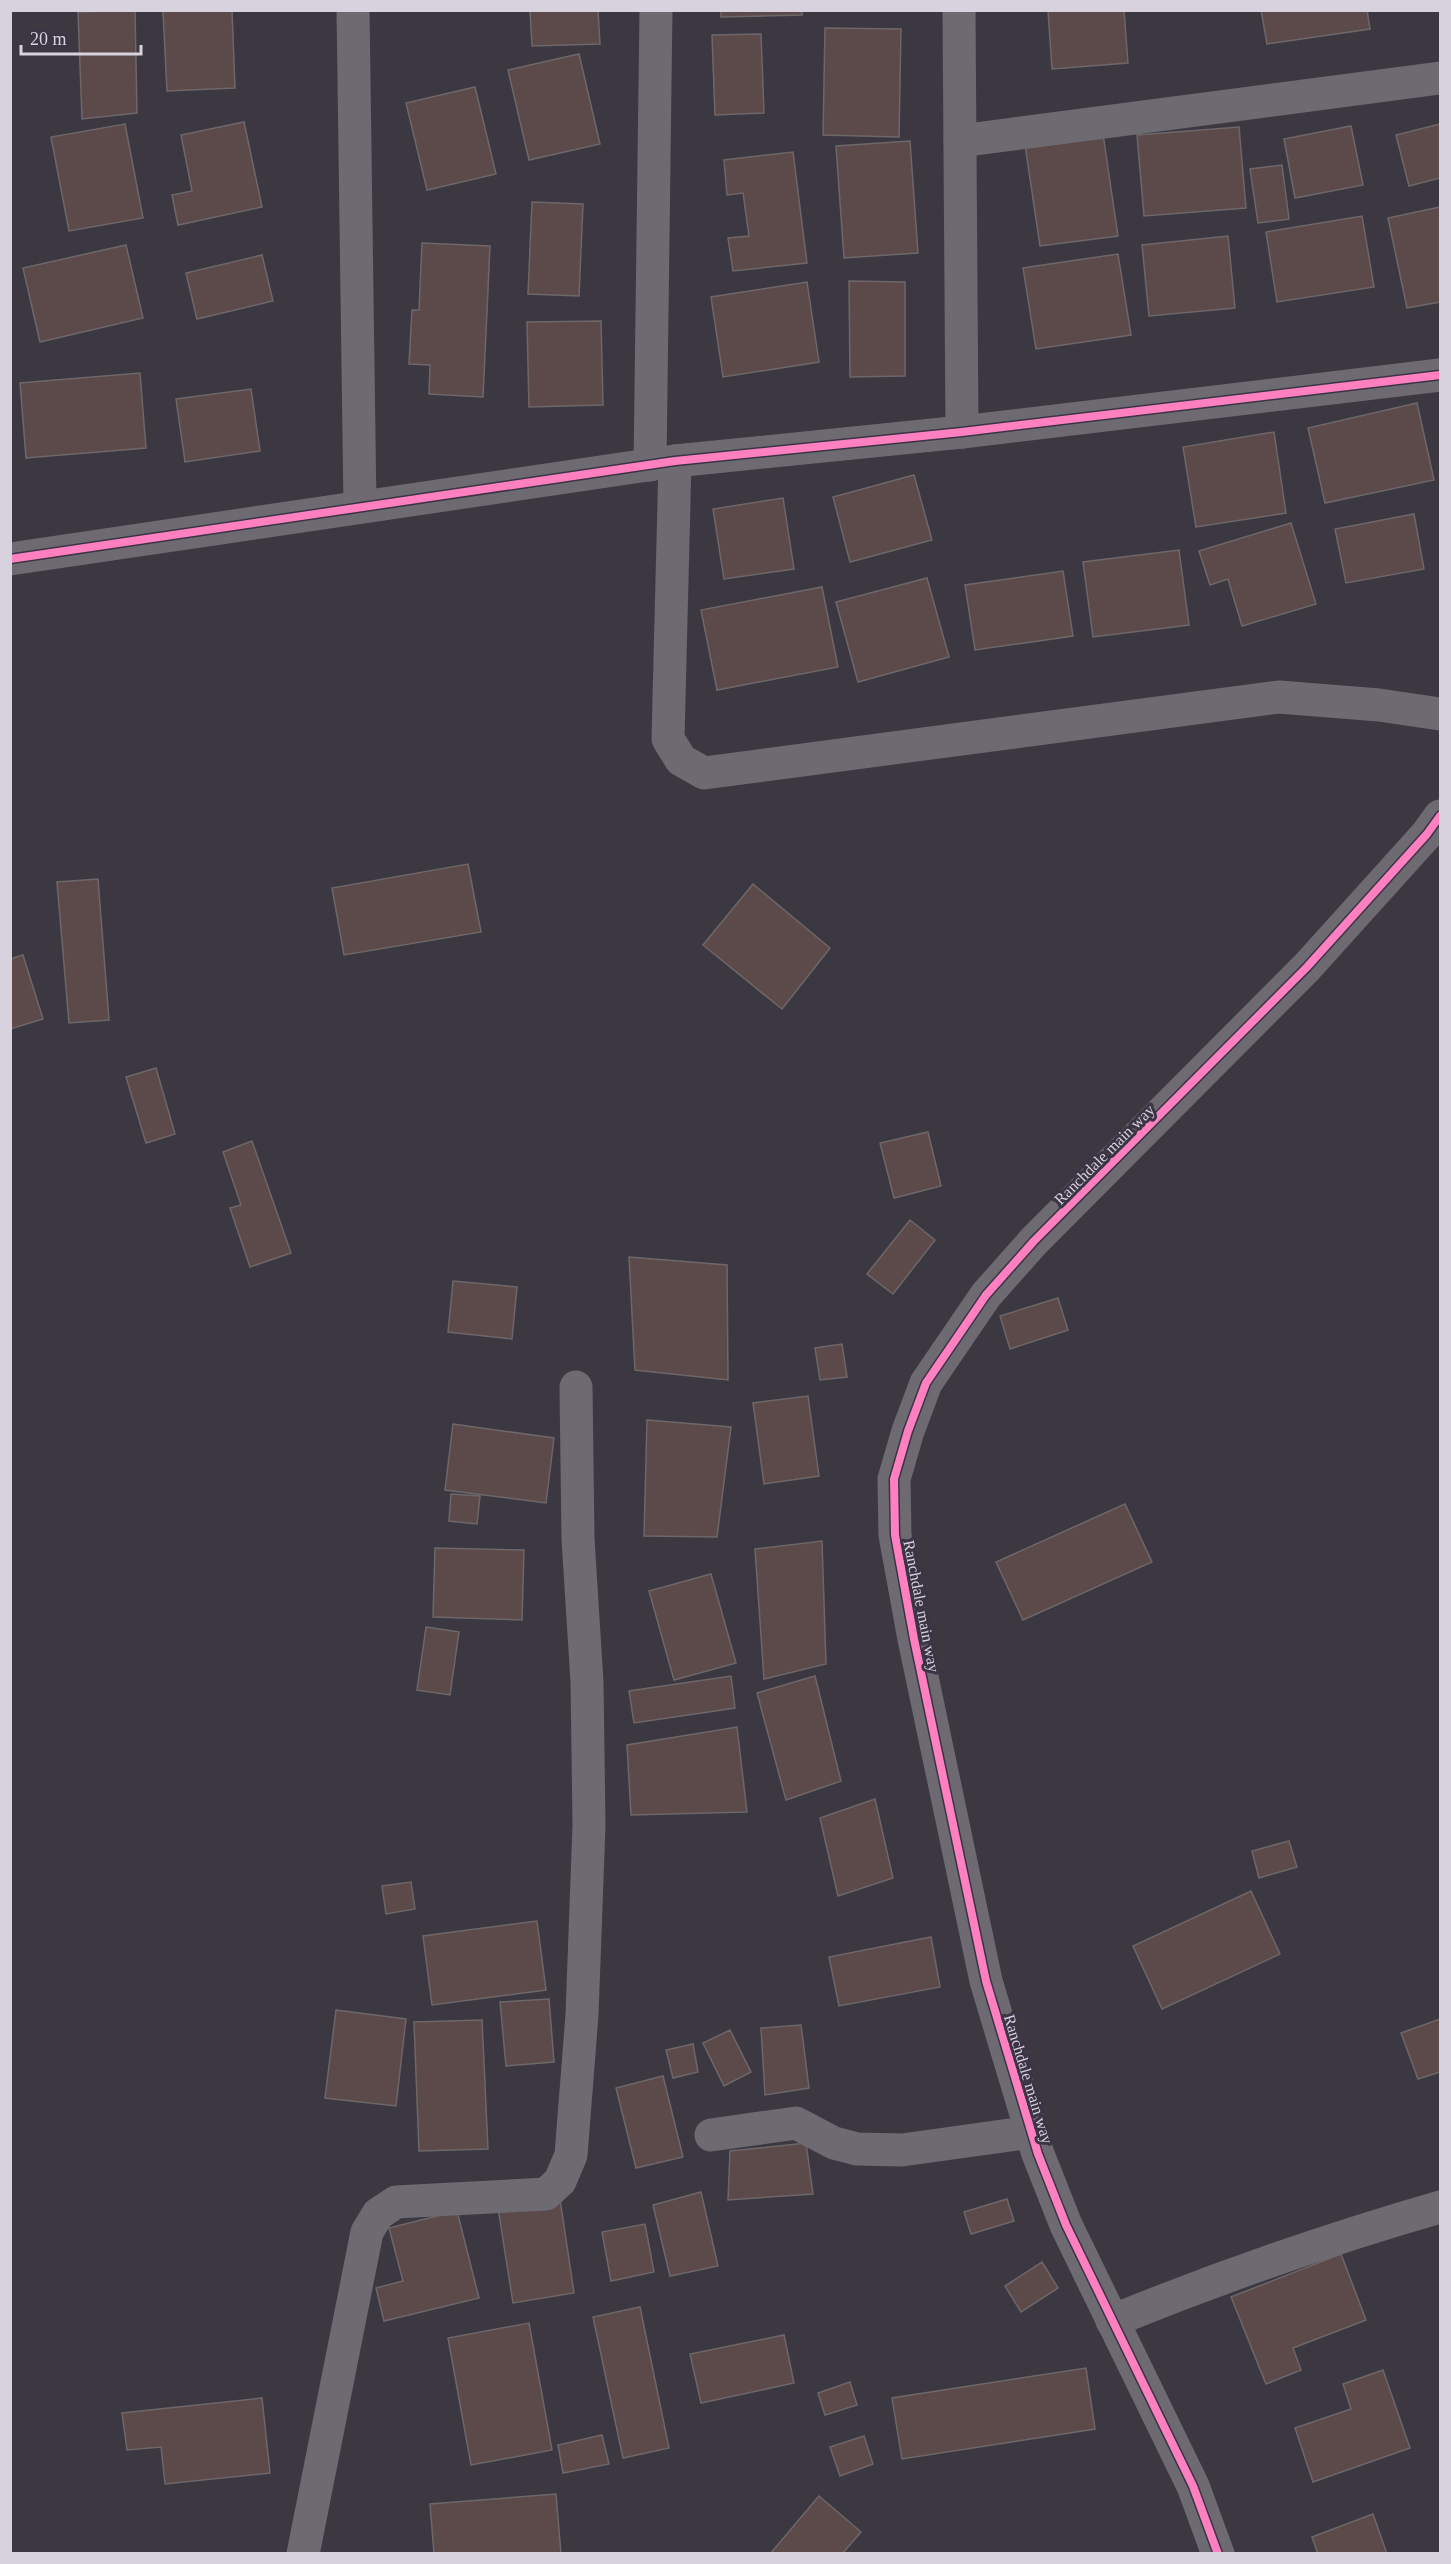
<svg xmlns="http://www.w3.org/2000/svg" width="1451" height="2564" viewBox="0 0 1451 2564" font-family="'Times New Roman',serif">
	<rect width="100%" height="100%" fill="#3c3841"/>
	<g fill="#5c494a" stroke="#6e676a" stroke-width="1.5">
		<polygon points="135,10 137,113 82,119 78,12"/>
		<polygon points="232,10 235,88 167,91 163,11"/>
		<polygon points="530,10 598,10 600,44 532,46"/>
		<polygon points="721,10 802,10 802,15 721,17"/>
		<polygon points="1048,10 1124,10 1128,63 1052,69"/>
		<polygon points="1261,10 1367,10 1370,29 1267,44"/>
		<polygon points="825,28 901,29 899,137 823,135"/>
		<polygon points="761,34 764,113 715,115 712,35"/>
		<polygon points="579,54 600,144 529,160 508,70"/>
		<polygon points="475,87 496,174 427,190 406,103"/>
		<polygon points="244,122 262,207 178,225 172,195 192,191 181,135"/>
		<polygon points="125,124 143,218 69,231 51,137"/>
		<polygon points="1440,124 1440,178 1409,186 1396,135"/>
		<polygon points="1351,126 1363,185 1295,198 1284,139"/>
		<polygon points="1239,127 1246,208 1144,216 1137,135"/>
		<polygon points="1103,134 1118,236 1040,246 1025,145"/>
		<polygon points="910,141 918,253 844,258 836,146"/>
		<polygon points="793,152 807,263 733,271 728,238 749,236 743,193 727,195 724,160"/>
		<polygon points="1282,165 1289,219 1258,223 1250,169"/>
		<polygon points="532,202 583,204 579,296 528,294"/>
		<polygon points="1440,207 1440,302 1407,308 1388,218"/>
		<polygon points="1362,216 1374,287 1277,302 1266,232"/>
		<polygon points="1228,236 1235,308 1149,316 1142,245"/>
		<polygon points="422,243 490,246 483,397 429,394 430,365 409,364 412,310 419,310"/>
		<polygon points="126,245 143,318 40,342 23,268"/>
		<polygon points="1118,254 1131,335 1036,349 1023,268"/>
		<polygon points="262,255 273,301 197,319 186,273"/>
		<polygon points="849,281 905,282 905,376 850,377"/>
		<polygon points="807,282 819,362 723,377 711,297"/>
		<polygon points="601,321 603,405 529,407 527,322"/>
		<polygon points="140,373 146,448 26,458 20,383"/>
		<polygon points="251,389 260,451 185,462 176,399"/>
		<polygon points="1417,403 1434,480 1325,503 1308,428"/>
		<polygon points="1274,432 1286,513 1196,527 1183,447"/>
		<polygon points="914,475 932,540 850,562 833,497"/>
		<polygon points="783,498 794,569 724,579 713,509"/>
		<polygon points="1414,514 1424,569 1346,583 1335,529"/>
		<polygon points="1291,523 1316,604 1242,626 1228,579 1210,585 1199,551"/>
		<polygon points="1179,550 1189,625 1093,637 1083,562"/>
		<polygon points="1063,571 1073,636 975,650 965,585"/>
		<polygon points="927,578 949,657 858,682 836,602"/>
		<polygon points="822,587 838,667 717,690 701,610"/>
		<polygon points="468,864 481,932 344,955 332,888"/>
		<polygon points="98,879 109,1020 69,1023 57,882"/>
		<polygon points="753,884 830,948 782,1009 703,945"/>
		<polygon points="23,955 43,1019 10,1029 10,959"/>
		<polygon points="156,1068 175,1134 146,1143 126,1077"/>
		<polygon points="928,1132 941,1186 894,1198 880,1143"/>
		<polygon points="252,1141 291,1253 250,1267 230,1208 241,1205 223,1152"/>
		<polygon points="910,1220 935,1240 893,1294 867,1274"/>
		<polygon points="629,1257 727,1265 728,1380 635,1370"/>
		<polygon points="453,1281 517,1287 512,1339 448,1332"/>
		<polygon points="1058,1298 1068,1330 1010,1349 1000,1316"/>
		<polygon points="842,1344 847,1377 820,1380 815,1348"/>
		<polygon points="808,1396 819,1476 764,1484 753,1403"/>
		<polygon points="647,1420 731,1427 717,1537 644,1536"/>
		<polygon points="453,1424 554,1438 546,1503 445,1490"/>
		<polygon points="451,1494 480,1496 477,1524 449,1521"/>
		<polygon points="1125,1504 1152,1562 1023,1620 996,1562"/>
		<polygon points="822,1541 826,1664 764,1679 755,1549"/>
		<polygon points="435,1548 524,1550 522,1620 433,1617"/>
		<polygon points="711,1574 736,1663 674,1680 649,1591"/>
		<polygon points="426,1627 459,1632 450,1695 417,1690"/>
		<polygon points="731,1676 735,1708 634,1723 629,1691"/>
		<polygon points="815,1676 841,1781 786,1800 757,1693"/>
		<polygon points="737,1727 747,1812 631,1815 627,1745"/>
		<polygon points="875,1799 893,1878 838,1896 820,1818"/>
		<polygon points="1289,1841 1297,1867 1259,1878 1252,1851"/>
		<polygon points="411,1882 415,1909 386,1914 382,1886"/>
		<polygon points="1251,1891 1280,1954 1162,2009 1133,1946"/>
		<polygon points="537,1921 546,1990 432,2005 423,1936"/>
		<polygon points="931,1937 940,1987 839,2006 829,1957"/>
		<polygon points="549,1999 554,2062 506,2066 500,2002"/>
		<polygon points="336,2010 406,2019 396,2106 325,2098"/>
		<polygon points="1440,2019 1440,2072 1418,2079 1401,2033"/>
		<polygon points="482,2020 488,2149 419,2151 414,2022"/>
		<polygon points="801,2025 809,2088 765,2095 761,2028"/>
		<polygon points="730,2030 751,2072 724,2086 703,2043"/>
		<polygon points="693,2044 698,2072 673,2078 666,2050"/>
		<polygon points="663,2076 683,2157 636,2168 616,2088"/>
		<polygon points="806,2143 813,2194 728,2200 730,2151"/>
		<polygon points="701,2192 718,2266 670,2276 653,2205"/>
		<polygon points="560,2199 574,2293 513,2303 498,2208"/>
		<polygon points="1007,2199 1014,2221 971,2234 964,2212"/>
		<polygon points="457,2211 479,2298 384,2321 376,2288 403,2281 389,2228"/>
		<polygon points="645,2224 654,2272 611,2281 602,2232"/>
		<polygon points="1341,2254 1366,2320 1293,2348 1301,2370 1266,2384 1231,2297"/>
		<polygon points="1042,2262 1058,2288 1021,2312 1005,2286"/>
		<polygon points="640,2307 669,2448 623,2458 593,2317"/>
		<polygon points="529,2323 552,2450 471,2465 448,2338"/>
		<polygon points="784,2335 794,2383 701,2403 690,2354"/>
		<polygon points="1086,2368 1095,2429 902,2459 892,2398"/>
		<polygon points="1383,2370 1410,2448 1313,2482 1295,2428 1351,2409 1343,2384"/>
		<polygon points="850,2382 857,2405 825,2415 818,2393"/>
		<polygon points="262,2398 270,2473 165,2484 161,2447 127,2450 122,2413"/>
		<polygon points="602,2435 609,2464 563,2473 558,2445"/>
		<polygon points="864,2436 873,2464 840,2476 830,2447"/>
		<polygon points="556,2494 561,2554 434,2554 430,2504"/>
		<polygon points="819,2496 861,2532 842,2554 770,2554"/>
		<polygon points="1373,2514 1387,2554 1318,2554 1312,2537"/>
	</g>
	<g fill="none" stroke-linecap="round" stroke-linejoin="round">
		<g stroke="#6d6a72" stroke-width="33">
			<polyline points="353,10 360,507"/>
			<polyline points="959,10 962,432"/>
			<polyline points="960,141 1440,78"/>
			<polyline points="675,461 668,739 681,760 704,773 1279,697 1379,705 1440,714"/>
			<polyline points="650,465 656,10"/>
			<polyline points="10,559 675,461 962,432 1440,375"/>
			<polyline points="711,2135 796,2123 834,2143 857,2149 902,2150 1032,2132"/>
			<path d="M1112 2321C1220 2277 1329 2239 1440 2207"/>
			<polyline points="303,2554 367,2232 378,2214 396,2202 546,2194 560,2181 571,2155 582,2015 589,1825 587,1682 578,1539 576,1387"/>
			<polyline points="1218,2554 1193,2486 1066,2225 1038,2154 986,1981 914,1639 895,1535 894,1479 908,1431 926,1383 986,1295 1034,1241 1307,967 1427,834 1440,816"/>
		</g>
		<defs>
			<g id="cycleway">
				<polyline points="10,559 675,461 962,432 1440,375"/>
				<polyline points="1218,2554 1193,2486 1066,2225 1038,2154 986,1981 914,1639 895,1535 894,1479 908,1431 926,1383 986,1295 1034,1241 1307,967 1427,834 1440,816"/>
			</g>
		</defs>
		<use href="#cycleway" stroke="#3b3445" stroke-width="11"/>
		<use href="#cycleway" stroke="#ff80c0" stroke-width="8"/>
	</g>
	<g text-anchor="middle" stroke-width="6" stroke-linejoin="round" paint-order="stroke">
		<g font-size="16" fill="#d7d2dd" stroke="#3b3445">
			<text transform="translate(1104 1154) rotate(-45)" y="6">Ranchdale main way</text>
			<text transform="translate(922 1606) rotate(79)" y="6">Ranchdale main way</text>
			<text transform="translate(1029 2079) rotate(73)" y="6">Ranchdale main way</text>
		</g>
	</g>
	<rect width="1451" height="2564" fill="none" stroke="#d7d2dd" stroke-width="24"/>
	<path d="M21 45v9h120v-9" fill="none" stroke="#d7d2dd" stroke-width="3"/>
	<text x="30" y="45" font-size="18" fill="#d7d2dd" stroke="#3b3445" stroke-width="4.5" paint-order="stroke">20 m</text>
</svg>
